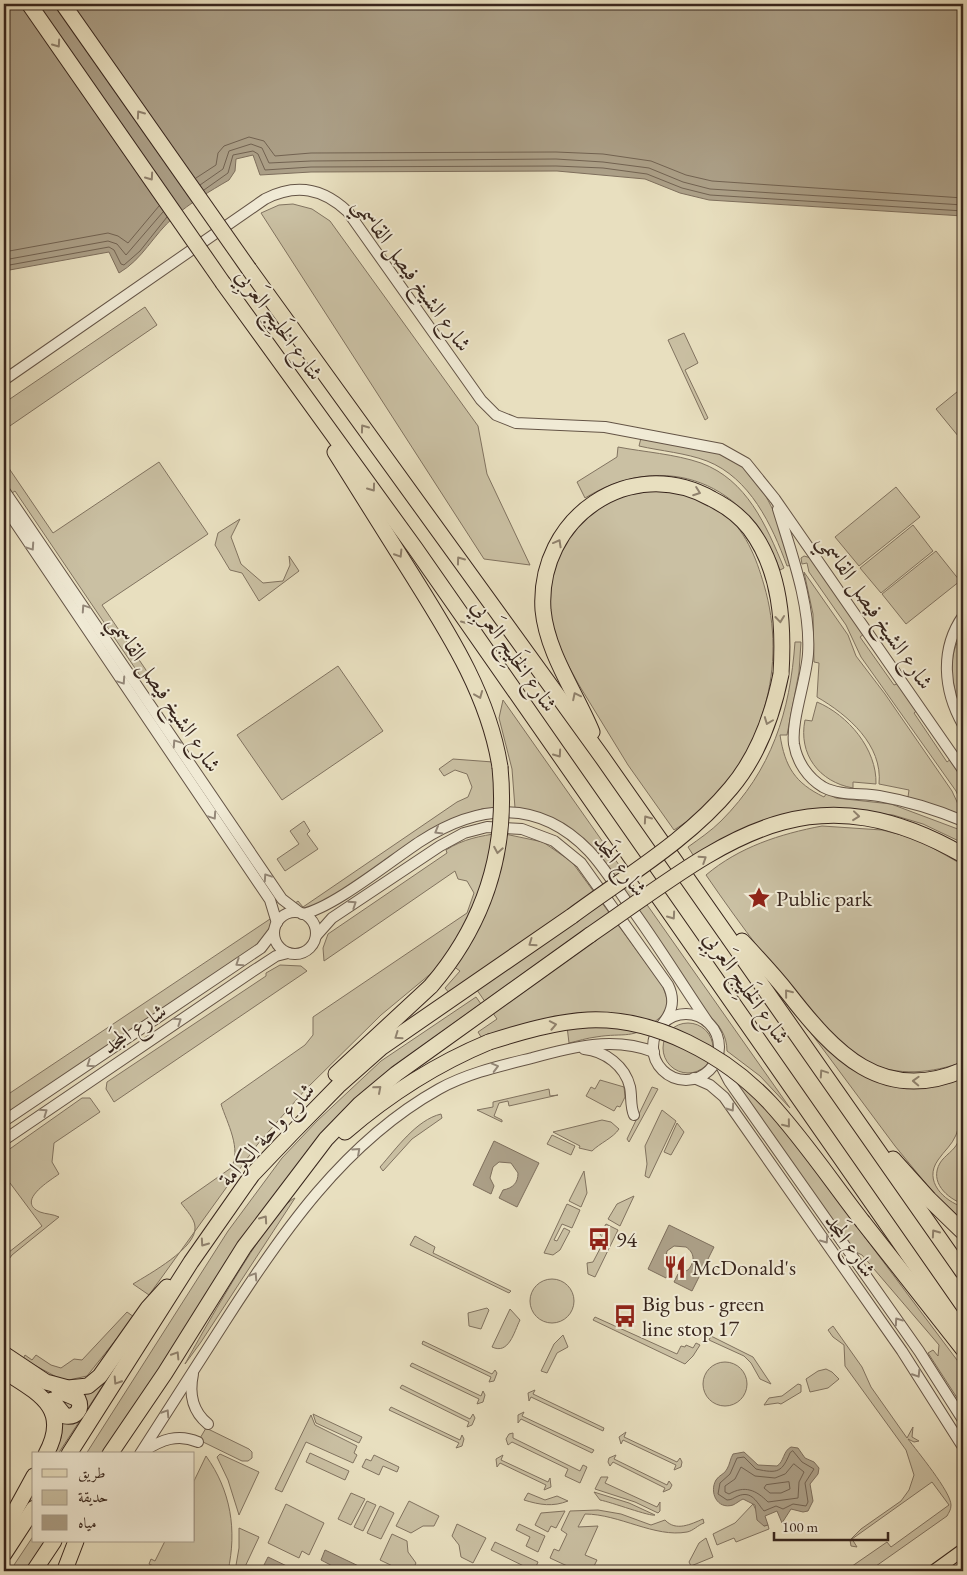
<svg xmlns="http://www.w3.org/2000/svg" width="967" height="1575" viewBox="0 0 967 1575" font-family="'EB Garamond',Amiri,serif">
	<rect width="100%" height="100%" fill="#e8dfbf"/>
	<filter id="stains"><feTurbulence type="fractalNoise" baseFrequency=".004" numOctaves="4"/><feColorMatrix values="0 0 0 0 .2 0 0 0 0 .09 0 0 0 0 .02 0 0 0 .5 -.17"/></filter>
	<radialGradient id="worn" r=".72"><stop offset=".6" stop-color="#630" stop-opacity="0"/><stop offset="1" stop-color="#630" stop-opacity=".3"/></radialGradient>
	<g fill="#cac0a3" stroke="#817360">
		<polygon points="293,204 312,209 330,221 478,426 487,474 530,565 484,559 261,213 279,205"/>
		<polygon points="145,307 157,325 4,430 4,403"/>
		<polygon points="684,333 698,363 685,370 708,418 705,420 668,340"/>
		<polygon points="963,387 963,442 936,409"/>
		<path d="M641 438C663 442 700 445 720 453 765 472 779 523 793 565L787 566C772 525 750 478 707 461 686 453 661 451 639 446Z"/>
		<path d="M618 447C644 452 675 454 701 463 747 480 766 525 784 568L780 570C748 483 666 449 585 498L577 482 617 457Z"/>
		<polygon points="4,461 53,533 159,462 208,534 102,605 148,673 141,677 15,491 12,493 4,481"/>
		<polygon points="896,487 920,517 859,566 835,537"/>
		<path d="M665 488C681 494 708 501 721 511 745 529 756 557 764 585 788 666 763 753 701 810 693 818 683 824 674 830L628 765 579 685 554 639 545 584 562 537 603 500Z"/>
		<polygon points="240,519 231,537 241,564 263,583 283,581 290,565 289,556 299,571 259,601 242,573 230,570 215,545 218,533"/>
		<polygon points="913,525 933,551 881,593 860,568"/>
		<polygon points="936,551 960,581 906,624 882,594"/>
		<polygon points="804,556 811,558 864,634 860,637 894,685 899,683 918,710 914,713 947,762 952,758 963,774 963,807 956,791 861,657 846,625 809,572 807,563 802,564 801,558"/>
		<path d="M804 572 848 635 856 656 885 694 952 791 963 815 908 797 909 790 879 784C883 745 848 715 817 697L819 663 814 662 813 614Z"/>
		<path d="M963 632V714C952 689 945 657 963 632Z"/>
		<path d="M795 642H801L799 672 787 735H780C785 767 795 783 824 797L827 793 836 798 891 804 963 831V843L923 824 893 815 833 809 695 858 688 847C699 839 711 831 721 821 772 770 790 712 795 642Z"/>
		<polygon points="338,666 383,731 282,800 237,735"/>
		<path d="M503 700 790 1108 760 1076 727 1051C727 1035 719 1024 707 1014L603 862 581 837 560 822 533 812 515 808 512 769 499 718Z"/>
		<path d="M817 702C848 715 877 749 876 784L853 782V788C819 782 798 754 805 720L812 721Z"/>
		<polygon points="453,759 493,762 499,808 482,809 454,818 320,906 300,911 294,904 298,901 303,907 457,802 468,797 472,787 467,774 455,770 444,776 439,769"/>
		<polygon points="304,821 310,831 307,834 318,849 285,871 277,859 299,844 290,831"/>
		<path d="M822 826 882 830 917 839 963 865V1062C932 1073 898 1077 867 1062 848 1053 835 1036 821 1022 778 976 741 926 706 875 739 847 780 834 822 826Z"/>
		<path d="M500 833 543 842 572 862 662 985C668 999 671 1009 658 1019 633 1041 625 1032 596 1037 587 1038 578 1041 569 1043L566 1018 483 1040 478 1032 497 1019 470 980 450 994 445 988 460 971 446 961 381 1015 305 1090 257 1145 149 1295 133 1284C149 1274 197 1248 195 1227 195 1219 186 1210 181 1203L231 1168C242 1149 227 1123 221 1104L305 1045 313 1035V1017L467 913 474 893 467 881 458 879 455 871 324 961 323 948 328 934 447 853 446 850C463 839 480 836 500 833Z"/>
		<polygon points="276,915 280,927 277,933 10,1113 4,1114 4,1097"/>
		<path d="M756 959 860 1071 963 1077C963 1097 963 1116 956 1135 952 1145 944 1151 938 1160 923 1181 944 1201 963 1207V1224L945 1207 895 1146Z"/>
		<polygon points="280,965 301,966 307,971 114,1102 106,1089 107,1082 266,976 266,973"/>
		<polygon points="476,997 484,1008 329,1133 105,1454 86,1454 228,1231 282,1158 317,1121 381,1061"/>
		<circle cx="688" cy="1048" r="25"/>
		<polygon points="733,1076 771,1112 963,1368 963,1407 928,1353 933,1350 938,1356 939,1345 862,1255 856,1252 739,1089"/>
		<polygon points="600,1080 624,1087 625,1097 620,1107 617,1106 614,1111 586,1096 591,1087 595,1089"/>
		<polygon points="652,1087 658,1089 629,1142 627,1139"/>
		<polygon points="549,1089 550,1096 558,1095 509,1106 508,1101 499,1103 494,1116 502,1120 502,1122 477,1110 493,1107 493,1102"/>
		<path d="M82 1098H90L100 1112 54 1143 52 1162 59 1174C51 1180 15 1201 40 1212 45 1214 53 1214 59 1217L12 1255 4 1266V1256L42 1226 10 1183 4 1187V1153Z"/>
		<polygon points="662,1110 676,1121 649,1178 645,1176 647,1164 645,1146"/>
		<path d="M441 1114 442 1118 412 1139 383 1171 380 1167C396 1149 416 1120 441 1114Z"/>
		<path d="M963 1116V1204C947 1198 929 1182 940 1163 945 1155 954 1151 958 1142 962 1134 961 1125 963 1116Z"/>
		<path d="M602 1120 611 1122 619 1129C613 1138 600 1143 592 1151L579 1148 580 1146 553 1132Z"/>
		<polygon points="677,1123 684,1132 671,1155 664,1152"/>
		<polygon points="552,1135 575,1146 571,1155 547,1144"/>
		<polygon points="584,1171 587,1193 581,1207 569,1201"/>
		<polygon points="634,1196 620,1226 608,1219 617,1204"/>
		<path d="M295 1198 201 1342 185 1364C199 1338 274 1205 295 1198Z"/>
		<polygon points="567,1204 580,1210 572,1228 562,1224 554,1240 557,1241 564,1228 570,1231 560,1250 553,1255 544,1253"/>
		<polygon points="606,1224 618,1230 595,1277 588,1274 587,1263 593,1262 604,1241 600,1234"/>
		<polygon points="415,1236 435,1247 433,1253 511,1291 509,1293 410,1245"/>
		<circle cx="552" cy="1301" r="22"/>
		<polygon points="487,1308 489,1310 481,1329 469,1326 468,1313"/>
		<path d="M510 1309 520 1320C514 1332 509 1355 492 1347Z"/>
		<polygon points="127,1312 134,1317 87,1376 64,1381 23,1359 25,1355 32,1360 36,1355 51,1365 61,1368 74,1359 82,1360"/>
		<polygon points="595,1317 677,1354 681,1346 685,1347 686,1345 693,1348 696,1343 700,1345 693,1356 685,1364 593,1320"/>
		<path d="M833 1326 862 1367 871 1387 907 1438 913 1427 912 1437 919 1441 914 1442 908 1439C917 1451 951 1492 951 1505 951 1510 949 1512 947 1516L869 1571H845L887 1542 891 1547 949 1505 932 1482 852 1539 857 1547 851 1546 850 1540 861 1529 901 1501 909 1490 914 1475 906 1450 845 1366 844 1345 833 1337 828 1330Z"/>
		<polygon points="563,1335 568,1347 557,1353 547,1373 541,1371 554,1344"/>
		<polygon points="711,1336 753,1357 771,1384 760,1379 751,1363 744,1356 709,1340"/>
		<polygon points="423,1341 492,1374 495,1370 497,1373 494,1381 489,1382 491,1377 422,1344"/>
		<path d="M4 1361C38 1383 65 1413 105 1382L58 1454H53L61 1438 62 1425 4 1368Z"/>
		<circle cx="725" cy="1384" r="22"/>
		<polygon points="412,1363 481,1396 483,1391 485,1395 483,1402 477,1404 479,1399 410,1366"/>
		<polygon points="826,1369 832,1372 839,1379 828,1388 810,1392 806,1379 818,1371"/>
		<polygon points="798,1384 801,1385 801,1392 781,1404 778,1403 764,1405 769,1398 782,1396"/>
		<polygon points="402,1385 470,1419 473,1414 475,1418 472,1425 467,1427 469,1422 400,1388"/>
		<polygon points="535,1390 533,1394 604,1428 603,1431 531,1397 529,1401 528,1393"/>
		<polygon points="391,1407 460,1440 462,1435 464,1439 462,1446 456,1448 459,1443 389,1410"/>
		<polygon points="524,1412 522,1416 594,1450 592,1453 521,1419 518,1423 518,1415"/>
		<polygon points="313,1414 362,1437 359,1443 316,1423"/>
		<polygon points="311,1415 315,1425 357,1446 354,1453 357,1455 353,1463 306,1442 282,1492 275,1489"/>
		<polygon points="206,1428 249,1449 252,1452 252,1458 248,1461 242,1461 199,1440"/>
		<polygon points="626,1432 624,1437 677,1462 680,1458 682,1462 681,1467 674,1470 676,1465 623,1440 621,1444 619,1437"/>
		<polygon points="513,1433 513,1438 580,1471 583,1465 587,1467 580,1483 565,1476 568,1469 512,1442 508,1445 506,1439 509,1434"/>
		<polygon points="310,1453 349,1471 345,1480 306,1462"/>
		<polygon points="220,1454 259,1472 239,1515 228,1480 217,1457"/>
		<polygon points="374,1455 399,1467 397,1472 383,1466 379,1475 362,1467 366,1459 371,1461"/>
		<polygon points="503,1455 501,1460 548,1482 550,1478 551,1487 544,1490 546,1485 500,1463 497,1467 496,1459"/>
		<polygon points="616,1455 614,1459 667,1485 669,1481 672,1485 670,1489 663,1492 665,1488 613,1462 610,1466 608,1462 609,1458"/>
		<path d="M206 1456C231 1491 237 1530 228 1571H164L149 1564 151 1559 155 1561 165 1541H194V1481Z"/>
		<polygon points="601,1477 608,1477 605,1483 657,1507 660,1502 660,1511 658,1513 635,1502 595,1489"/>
		<path d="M594 1492 629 1503 655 1515C651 1517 611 1502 600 1500Z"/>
		<polygon points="351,1493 365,1499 351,1525 338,1519"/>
		<path d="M528 1493 545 1500 557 1496 568 1501C553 1507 540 1505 524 1500Z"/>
		<polygon points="367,1501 376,1505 363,1531 354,1527"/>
		<polygon points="409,1501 439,1516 434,1526 423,1526 411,1533 396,1526"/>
		<polygon points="286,1504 324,1523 309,1555 302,1551 299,1558 268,1543"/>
		<polygon points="753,1504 764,1526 768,1525 769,1529 736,1542 734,1538 717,1545 713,1534 735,1523"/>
		<polygon points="380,1506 394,1513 381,1539 367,1533"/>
		<path d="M598 1510 621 1514 651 1525 665 1520C676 1532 691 1524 703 1519L704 1523C698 1525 693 1531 687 1532 655 1538 619 1514 585 1514L578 1527 598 1526 585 1555 597 1560 593 1568 600 1571H578L550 1558 554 1549 559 1551 567 1534 561 1530 570 1511Z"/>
		<polygon points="565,1511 556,1528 551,1526 548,1532 535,1525 541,1513"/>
		<polygon points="457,1524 486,1538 473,1563 461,1557 459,1545 452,1536"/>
		<polygon points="519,1524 545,1536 538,1552 526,1546 530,1537 516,1530"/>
		<polygon points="239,1528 259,1537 243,1571 235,1571 239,1548"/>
		<polygon points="392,1534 407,1541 408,1552 416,1563 412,1571 403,1571 380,1560"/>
		<polygon points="34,1535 34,1541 49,1541 29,1571 10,1571"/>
		<polygon points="706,1538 713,1557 691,1566 689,1562 699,1543"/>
		<polygon points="495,1542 538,1562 534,1571 491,1550"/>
	</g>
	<g fill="#aca088" stroke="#7e6f5d">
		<path d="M4 4H963V216L709 200 680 193 645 179 557 171 311 172 260 175 253 155 236 159 235 171 229 180C210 191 190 203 174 217 153 235 143 259 119 273L109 252 4 271Z"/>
		<path d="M494 1141 539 1163 517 1207 499 1198 503 1190C513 1188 518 1183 518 1173L511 1163 499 1162 493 1167 490 1178 494 1186 491 1194 473 1185Z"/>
		<path d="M669 1225 714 1247 692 1291 674 1282 678 1274 688 1270C695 1262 695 1253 686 1247L674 1246 667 1251 665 1262 670 1270 666 1278 648 1269Z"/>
		<path d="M791 1447 798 1448 805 1458 814 1462 819 1468 818 1474 810 1484 813 1501 808 1511 803 1512 791 1509 782 1523 777 1511 765 1516 768 1525 764 1526 757 1520 755 1505 743 1499C739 1501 737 1503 733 1505 717 1510 709 1492 716 1480 719 1475 725 1474 727 1469 730 1464 730 1459 733 1454L744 1452 758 1465 777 1466C784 1462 783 1451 791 1447Z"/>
		<path d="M325 1550 367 1570V1571C340 1571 342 1571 321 1560Z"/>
		<polygon points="268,1557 293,1569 292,1571 261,1571"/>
	</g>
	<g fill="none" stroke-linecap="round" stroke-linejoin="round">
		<g stroke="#726352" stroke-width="1">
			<polyline points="196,178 216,165 218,153 224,146 249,137 264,141 275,156 311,153 556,152 603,154 651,161 686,175 712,181 963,198"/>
			<polyline points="200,185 223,169 229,151 251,144 262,148 269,163 311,161 556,159 603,162 649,168 683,182 710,189 963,205"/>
			<polyline points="204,190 228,173 233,155 253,151 258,154 265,170 311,167 556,166 603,168 647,174 682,188 710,195 963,211"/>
			<polyline points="4,252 108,233 118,236 128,243 159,206"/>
			<polyline points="4,260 108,241 117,244 126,255 163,212"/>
			<polyline points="4,266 109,247 114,250 121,264 124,265 140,251 167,217"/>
			<path d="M793 1451 802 1462 814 1469 805 1483 808 1502 806 1506 793 1504 783 1509 776 1506 764 1511C757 1503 752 1490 738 1496 733 1498 732 1500 727 1500L718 1494 720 1483 730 1474 737 1458 744 1457 756 1469C778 1474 782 1472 790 1453Z"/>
			<path d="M794 1464 804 1472 799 1482 798 1498 768 1502C756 1490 745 1485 729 1494L725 1492V1486L735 1479 741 1467 755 1476 775 1478 785 1474Z"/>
			<polygon points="789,1482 790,1489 781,1493 770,1493 764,1488 766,1485"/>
		</g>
		<defs>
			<g id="minor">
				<path d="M4 380 265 199C296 183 323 188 348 212L481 400 496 415 516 423 605 427 721 449 746 463 775 499 963 770"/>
				<polyline points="4,490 282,899 299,912"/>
				<polyline points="4,506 270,900 277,923"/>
				<path d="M778 509C792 555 811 606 808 654 806 681 791 721 794 744 797 762 808 778 823 787 840 796 861 793 879 796 908 801 937 810 963 821"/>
				<path d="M963 616C940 649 943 690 963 725"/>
				<circle cx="295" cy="933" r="21"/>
				<path d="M302 914C332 909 393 859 421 841 478 804 538 798 589 851 604 867 616 887 629 905 657 943 681 983 707 1021"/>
				<path d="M316 936 332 918 440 846 464 833 487 827 522 829 554 841 581 863 668 985C675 999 673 1010 664 1022"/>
				<circle cx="686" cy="1047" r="33"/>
				<path d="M584 1049C605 1051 625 1066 630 1087 632 1097 630 1106 634 1115"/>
				<polyline points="719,1062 729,1081 919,1351 963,1420"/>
				<polyline points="694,1078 710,1085 724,1097 902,1351 963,1447"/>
				<polyline points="4,1121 261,948 274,931"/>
				<polyline points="4,1140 253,971 276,956 288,953"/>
				<path d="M193 1374C189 1393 192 1411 208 1424"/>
				<path d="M144 1451C161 1440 178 1433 198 1442"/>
				<path d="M140 1454C168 1410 196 1367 224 1323 281 1234 344 1142 439 1089 468 1073 500 1066 532 1058 572 1047 614 1036 654 1052"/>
			</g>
			<polyline id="major" points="934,1571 963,1550"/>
			<g id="highway">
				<polyline points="249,269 602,757 963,1272"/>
				<polyline points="223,283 415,548 963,1333"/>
				<path d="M335 452C361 494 388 536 414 578 451 637 489 697 500 767"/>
				<path d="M592 732C576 693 547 653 543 610 537 518 630 453 712 499 726 506 740 516 750 529 781 570 784 625 781 674"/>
				<path d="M742 941C758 958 774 975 788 993 834 1052 882 1105 963 1070"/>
				<polyline points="336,1074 431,986"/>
				<path d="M345 1132C388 1095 436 1064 489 1042"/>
				<polyline points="893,1159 929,1199 963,1232"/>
				<polyline points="863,1222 963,1349"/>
				<polyline points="4,1354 46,1382 68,1388 88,1386 100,1376 148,1308 167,1287"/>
				<path d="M4 1371C38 1393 71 1408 46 1454"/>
				<path d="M52 1400 65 1416C76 1418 83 1409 78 1399L59 1391"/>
				<polyline points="69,1454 191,1262 252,1175 293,1132 338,1086 382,1047 572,916"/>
				<polyline points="110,1454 165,1373 244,1247 326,1139 360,1104 396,1074 590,935"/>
				<polyline points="4,1531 34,1476"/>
				<polyline points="4,1554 34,1508"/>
				<polyline points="66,1567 76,1541"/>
				<polyline points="34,1571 54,1541"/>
			</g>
		</defs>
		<use href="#minor" stroke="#645446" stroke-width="12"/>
		<use href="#major" stroke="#38261d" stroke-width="14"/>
		<use href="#highway" stroke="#38261d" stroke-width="17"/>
		<use href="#minor" stroke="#f0ead5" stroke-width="10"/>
		<use href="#major" stroke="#e8dfbf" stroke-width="12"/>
		<use href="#highway" stroke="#e8dfbf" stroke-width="15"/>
		<defs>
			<g id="highway-bridge">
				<polyline points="29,4 223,283"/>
				<polyline points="63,4 249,269"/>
				<path d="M572 916C626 876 688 840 731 788 758 756 773 714 781 674"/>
				<path d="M590 935C720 846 804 764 963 855"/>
				<path d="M431 986C485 923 508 849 500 767"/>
				<path d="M489 1042C521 1032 554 1022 588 1020 655 1017 725 1055 770 1103 804 1140 832 1182 863 1222"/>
			</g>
		</defs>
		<use href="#highway-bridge" stroke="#38261d" stroke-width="17" stroke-linecap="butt"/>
		<use href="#highway-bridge" stroke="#e8dfbf" stroke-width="15"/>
	</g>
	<defs><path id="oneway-chevron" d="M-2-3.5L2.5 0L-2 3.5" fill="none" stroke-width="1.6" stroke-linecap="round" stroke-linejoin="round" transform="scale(1.25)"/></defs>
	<g stroke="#90826e">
		<use href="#oneway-chevron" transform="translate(57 44) rotate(55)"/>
		<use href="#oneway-chevron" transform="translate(140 114) rotate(-125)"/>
		<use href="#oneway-chevron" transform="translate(150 177) rotate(55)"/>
		<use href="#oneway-chevron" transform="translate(364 428) rotate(-126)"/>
		<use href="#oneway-chevron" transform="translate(372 488) rotate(54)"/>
		<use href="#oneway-chevron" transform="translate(697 492) rotate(20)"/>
		<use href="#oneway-chevron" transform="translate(558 543) rotate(-61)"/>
		<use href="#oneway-chevron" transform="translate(399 554) rotate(58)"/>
		<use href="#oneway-chevron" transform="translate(460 560) rotate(-126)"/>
		<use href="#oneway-chevron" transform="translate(780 619) rotate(84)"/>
		<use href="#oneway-chevron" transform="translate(466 621) rotate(55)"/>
		<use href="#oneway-chevron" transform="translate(479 695) rotate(68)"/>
		<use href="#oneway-chevron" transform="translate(576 696) rotate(-116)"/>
		<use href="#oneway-chevron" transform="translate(768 721) rotate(111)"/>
		<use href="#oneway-chevron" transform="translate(558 754) rotate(55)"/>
		<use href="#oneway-chevron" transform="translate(856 816) rotate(6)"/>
		<use href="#oneway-chevron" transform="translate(647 819) rotate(-125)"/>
		<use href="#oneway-chevron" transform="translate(498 850) rotate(100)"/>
		<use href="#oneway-chevron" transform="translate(703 859) rotate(-33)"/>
		<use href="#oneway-chevron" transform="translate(672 916) rotate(55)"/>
		<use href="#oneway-chevron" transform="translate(532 943) rotate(145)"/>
		<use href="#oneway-chevron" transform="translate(788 993) rotate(-129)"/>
		<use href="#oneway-chevron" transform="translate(553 1025) rotate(-11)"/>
		<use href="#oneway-chevron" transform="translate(398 1036) rotate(145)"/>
		<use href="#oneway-chevron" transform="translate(823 1073) rotate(-124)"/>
		<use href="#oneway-chevron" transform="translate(916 1081) rotate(-178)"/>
		<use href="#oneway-chevron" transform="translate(378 1089) rotate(-41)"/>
		<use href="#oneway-chevron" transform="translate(787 1124) rotate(51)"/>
		<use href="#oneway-chevron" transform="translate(264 1219) rotate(-55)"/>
		<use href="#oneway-chevron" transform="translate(935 1233) rotate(-125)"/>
		<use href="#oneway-chevron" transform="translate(204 1243) rotate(125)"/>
		<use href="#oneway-chevron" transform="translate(176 1355) rotate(-58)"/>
		<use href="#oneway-chevron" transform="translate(117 1381) rotate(123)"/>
	</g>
	<g stroke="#948879">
		<use href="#oneway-chevron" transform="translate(31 547) rotate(56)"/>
		<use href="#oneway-chevron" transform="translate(85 608) rotate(-124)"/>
		<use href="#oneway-chevron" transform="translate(122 681) rotate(56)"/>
		<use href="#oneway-chevron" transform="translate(176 743) rotate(-124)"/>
		<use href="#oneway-chevron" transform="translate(213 816) rotate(56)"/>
		<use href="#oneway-chevron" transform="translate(438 831) rotate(150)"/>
		<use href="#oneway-chevron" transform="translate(267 877) rotate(-124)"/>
		<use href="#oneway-chevron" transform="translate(353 904) rotate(-34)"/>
		<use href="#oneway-chevron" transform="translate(239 963) rotate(146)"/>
		<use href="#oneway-chevron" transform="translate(178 1021) rotate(-34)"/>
		<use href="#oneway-chevron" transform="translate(90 1064) rotate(146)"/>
		<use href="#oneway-chevron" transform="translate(495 1067) rotate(-15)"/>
		<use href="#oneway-chevron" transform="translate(731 1108) rotate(55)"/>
		<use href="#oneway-chevron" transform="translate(44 1112) rotate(-35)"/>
		<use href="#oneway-chevron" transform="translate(357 1151) rotate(-42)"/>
		<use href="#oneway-chevron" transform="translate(825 1240) rotate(55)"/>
		<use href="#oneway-chevron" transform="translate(254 1276) rotate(-57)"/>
		<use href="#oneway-chevron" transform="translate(898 1321) rotate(-125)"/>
		<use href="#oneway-chevron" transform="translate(917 1374) rotate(58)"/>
		<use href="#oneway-chevron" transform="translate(166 1413) rotate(-57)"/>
	</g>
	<defs>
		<symbol id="sight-bare" viewBox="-9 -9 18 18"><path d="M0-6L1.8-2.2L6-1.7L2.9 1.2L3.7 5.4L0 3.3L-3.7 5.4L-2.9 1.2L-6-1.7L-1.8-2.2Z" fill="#8f2418" stroke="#f0ead5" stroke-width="2.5" paint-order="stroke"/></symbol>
		<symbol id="bus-bare" viewBox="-9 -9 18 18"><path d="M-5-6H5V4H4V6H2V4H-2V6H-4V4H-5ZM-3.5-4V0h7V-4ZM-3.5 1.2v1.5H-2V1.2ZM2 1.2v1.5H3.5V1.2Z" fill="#8f2418" stroke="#f0ead5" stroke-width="2.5" paint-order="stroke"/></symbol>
		<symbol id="restaurant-bare" viewBox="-9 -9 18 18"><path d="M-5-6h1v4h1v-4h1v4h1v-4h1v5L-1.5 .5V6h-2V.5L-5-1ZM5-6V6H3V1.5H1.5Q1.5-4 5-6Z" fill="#8f2418" stroke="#f0ead5" stroke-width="2.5" paint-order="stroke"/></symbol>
	</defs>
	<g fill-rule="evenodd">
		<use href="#sight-bare" x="743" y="882" width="32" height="32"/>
		<use href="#bus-bare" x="583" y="1223" width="32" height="32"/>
		<use href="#restaurant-bare" x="659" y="1251" width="32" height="32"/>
		<use href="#bus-bare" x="609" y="1300" width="32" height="32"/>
	</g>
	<g text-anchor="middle" stroke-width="4" stroke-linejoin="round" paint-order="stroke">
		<g font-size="22" fill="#38261d" stroke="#f0ead5">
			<text transform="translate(413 274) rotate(54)" y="8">شارع الشيخ فيصل القاسمي</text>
			<text transform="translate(280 324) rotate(54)" y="8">شارع الخَلِيج العَربِي</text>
			<text transform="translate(876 611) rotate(55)" y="8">شارع الشيخ فيصل القاسمي</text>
			<text transform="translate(515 655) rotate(55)" y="8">شارع الخَلِيج العَربِي</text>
			<text transform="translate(165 693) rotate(56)" y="8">شارع الشيخ فيصل القاسمي</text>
			<text transform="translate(621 865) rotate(52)" y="8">شارع المَجد</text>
			<text transform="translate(747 987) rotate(55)" y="8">شارع الخَلِيج العَربِي</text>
			<text transform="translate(134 1028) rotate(-34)" y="8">شارع المَجد</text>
			<text transform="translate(266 1134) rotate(-48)" y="8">شارع واحة الكرامة</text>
			<text transform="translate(851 1245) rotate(55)" y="8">شارع المَجد</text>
		</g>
		<g font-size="22" fill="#38261d" stroke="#f0ead5" text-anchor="start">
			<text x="776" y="906">Public park</text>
			<text x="616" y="1247">94</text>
			<text x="692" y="1275">McDonald's</text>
			<text x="642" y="1311">Big bus - green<tspan x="642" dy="25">line stop 17</tspan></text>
		</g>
	</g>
	<rect width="967" height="1575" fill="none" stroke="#e8dfbf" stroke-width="20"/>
	<rect x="5" y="5" width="957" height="1565" fill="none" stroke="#38261d" stroke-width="2.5"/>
	<rect x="10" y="10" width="947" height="1555" fill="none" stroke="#38261d"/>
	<rect x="32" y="1452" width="162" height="90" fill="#f0ead5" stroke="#a69c8b"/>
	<rect x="42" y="1469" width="25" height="8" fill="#e8dfbf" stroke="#a69c8b"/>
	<text x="78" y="1478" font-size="15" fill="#38261d">طريق</text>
	<rect x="42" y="1490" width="25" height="15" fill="#cac0a3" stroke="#a69c8b"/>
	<text x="78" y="1502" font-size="15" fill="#38261d">حديقة</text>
	<rect x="42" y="1515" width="25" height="15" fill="#aca088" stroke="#a69c8b"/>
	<text x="78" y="1528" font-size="15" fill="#38261d">مياه</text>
	<path d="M774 1532v8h114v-8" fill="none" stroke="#38261d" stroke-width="2.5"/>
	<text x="782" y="1532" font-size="15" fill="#38261d" stroke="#f0ead5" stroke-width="4" paint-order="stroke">100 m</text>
	<rect width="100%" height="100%" filter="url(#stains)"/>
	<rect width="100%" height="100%" fill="url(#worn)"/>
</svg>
